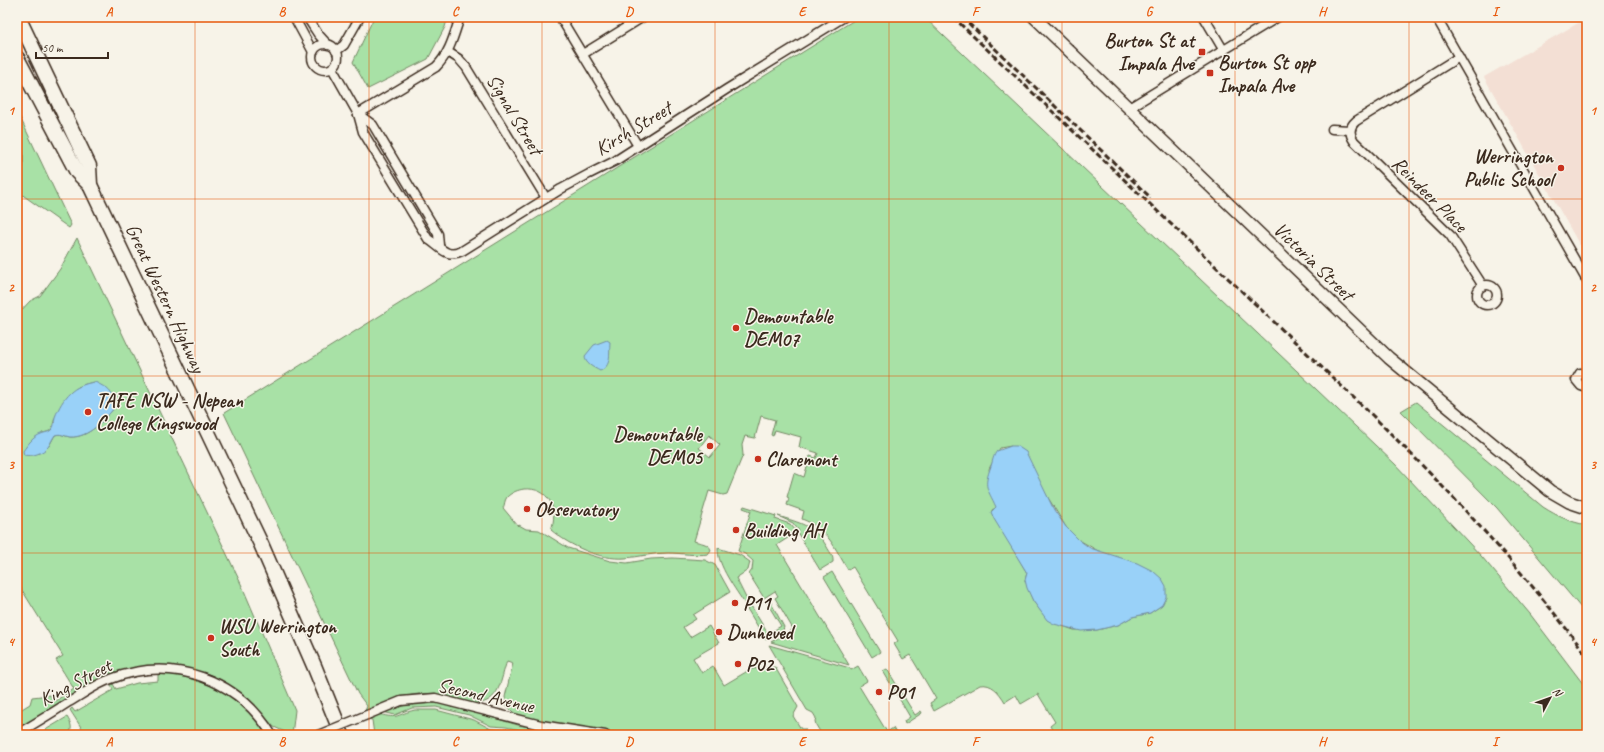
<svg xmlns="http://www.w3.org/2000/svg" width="1604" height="752" viewBox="0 0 1604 752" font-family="Caveat,sans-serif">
	<rect width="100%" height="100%" fill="#f7f3e8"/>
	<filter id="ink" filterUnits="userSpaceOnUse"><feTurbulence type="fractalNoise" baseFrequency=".025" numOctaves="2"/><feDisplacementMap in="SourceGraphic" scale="8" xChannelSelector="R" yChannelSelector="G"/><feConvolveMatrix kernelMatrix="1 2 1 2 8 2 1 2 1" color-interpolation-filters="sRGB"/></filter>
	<g filter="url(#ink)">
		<polygon fill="#f3dfd4" points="1587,18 1587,258 1484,77"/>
		<g fill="#a8e1a6" stroke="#728662" fill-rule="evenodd">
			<polygon points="374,17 448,17 445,27 428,59 368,89 353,62"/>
			<path d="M859 17H924L1395 464 1482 557 1530 614 1587 689V735H1055L1050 726 1055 722 1038 694 1021 704 1016 695 1005 702C999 692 992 683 980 685L934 711 930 703 936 699 910 655 903 659 894 644 898 641 853 567 848 570C834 547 829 530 802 519L804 511 787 505 789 498 787 497 794 473 804 477 810 456 816 458 818 453 799 447 801 437 775 430 773 436 771 435 775 420 761 416 755 438 745 436 742 445 743 455 727 494 723 495 709 491 694 541C700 543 709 543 711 550L708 554C696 556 681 553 668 553 653 553 639 557 625 558 600 560 570 546 551 530 559 509 549 487 524 489 518 490 512 492 507 497 504 501 505 505 503 508L518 526 519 525 526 529 539 530 568 548 610 561 627 563 651 559 673 558 705 560 715 565 730 592 693 615 696 619 683 627 690 637 709 626 719 643 693 658 702 673 713 666 724 685 751 669 775 667 798 707 793 716 801 729H806L795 735H634L554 724 517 716 507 706 505 697 513 663 507 661C500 680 501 702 475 704 462 700 449 696 436 694 412 691 387 702 365 711L367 706 358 694 224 413ZM709 435 720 445 710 457 699 448ZM1011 446 1047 496 1066 527 1079 540 1100 552 1166 597 1162 605 1150 613 1132 617 1118 625 1097 630H1074L1051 622 1043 614 1033 601 1025 580 1027 573 992 513V510L997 507 989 469 1000 448Z"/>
			<polygon points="17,111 71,225 69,228 17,191 23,166 23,153 17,136"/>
			<path d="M77 238 242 586 295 710 292 735 274 727 248 698 221 680 208 674 192 670 155 665 131 669 100 679 17 730V712L30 704 32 697 50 695 55 701 74 689 56 660 63 656 17 582V315L30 301 40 296 60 269ZM95 382 115 407C104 420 89 438 70 437 64 436 61 433 55 435L49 446 42 433C55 431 51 428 55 418 56 414 60 409 63 405 73 389 77 385 95 382Z"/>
			<path d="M1416 402 1543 507C1557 516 1570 522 1587 525V615L1497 508 1401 411Z"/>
			<path d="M744 506 776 516 775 519 790 524 797 532 799 531 793 523 778 516C800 523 814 525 827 547 829 551 833 555 833 560V562L820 570 797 532 777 545 849 665 771 642 793 629 775 598 778 596 775 591 764 598 749 574 752 570 753 561 745 554 738 551 751 511 743 508Z"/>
			<path d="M718 548 740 555 750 562 748 570 736 578 748 602 745 604C736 590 717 565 718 548Z"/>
			<polygon points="832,572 880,652 872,657 824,577"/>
			<polygon points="770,601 784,627 783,630 766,640 746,607 750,604 768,634 781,626 767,603"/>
			<polygon points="769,645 850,668 851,670 858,666 867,681 859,686 887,732 893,728 897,735 822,735 816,725 815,721 816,718 813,713 807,710"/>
			<polygon points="887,669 915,715 921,711 922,713 905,724 904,721 910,717 883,671"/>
			<path d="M158 673C194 676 229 688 254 717 259 722 263 727 264 735H86L70 710 72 708 75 712 113 690 111 685 113 684 116 689 137 683 158 681Z"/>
			<polygon points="429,702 454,706 518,725 574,735 544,735 506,727 491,726 469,715 436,707 412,708 395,715 383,712 409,704"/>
			<path d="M415 710H436L474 720 491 729 506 730 529 735H374L372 720 368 719 379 714C399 720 397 714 415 710Z"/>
			<path d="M67 717C71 723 74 730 67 735H37Z"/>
		</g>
		<g fill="#99d1f8" stroke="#738ea1">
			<path d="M607 340 610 342C609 354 612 366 600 371 593 367 585 364 585 356L594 345Z"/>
			<path d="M95 382C109 389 113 391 115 407 104 420 89 438 70 437 64 436 61 433 55 435 52 439 51 443 48 447 43 453 32 457 24 455L23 451C28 444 33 437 41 434 45 432 49 433 52 429 55 425 54 421 55 417 63 397 73 385 95 382Z"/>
			<path d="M1011 446H1017L1026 452 1054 510 1066 527 1079 540 1090 548 1137 563 1153 571 1162 579 1166 586V597L1162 605 1150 613 1132 617 1118 625 1097 630 1081 631 1054 624 1047 620 1033 601 1027 588 1025 580 1027 573 994 519 991 512 996 507C987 487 983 488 991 466 993 460 993 456 997 451Z"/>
		</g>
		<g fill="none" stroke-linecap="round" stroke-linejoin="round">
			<defs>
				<g id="minor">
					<polyline points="294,17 313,52"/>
					<polyline points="307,17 318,34 328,45"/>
					<polyline points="560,17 638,146"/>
					<polyline points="1204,17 1224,51"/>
					<polyline points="1436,17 1587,281"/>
					<circle cx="325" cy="57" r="13"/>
					<polyline points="336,51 344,45 360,17"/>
					<polyline points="448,52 459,59 466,67 546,198"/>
					<polyline points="583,54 643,17"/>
					<path d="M1459 57 1356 121C1349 127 1349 134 1354 141L1450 235 1483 286"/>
					<path d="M332 68 358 114 363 132 428 239C441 247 446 259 462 251L561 189 589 174 615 161 727 89 844 17"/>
					<polyline points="1129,108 1278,17"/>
					<polyline points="358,114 373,125 438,234 439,245"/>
					<path d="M358 114 436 67C450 53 454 35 460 17"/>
					<polyline points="1332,129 1350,130"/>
					<circle cx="1487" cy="295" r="10"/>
					<polyline points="1587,374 1580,373 1576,380 1581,386 1587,388"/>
					<polyline points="367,715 401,701 435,698 541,725 605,735"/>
					<path d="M17 734C34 724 52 713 69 702 83 694 96 684 111 679 173 655 238 679 272 735"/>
				</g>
				<polyline id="tertiary" points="1034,17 1389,358 1550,491 1569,502 1587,508"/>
				<g id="trunk">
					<polyline points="18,17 89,166 90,185 261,544 315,668 342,735"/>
					<polyline points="17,58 77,172 90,185"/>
				</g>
			</defs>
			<use href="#minor" stroke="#3b2a1e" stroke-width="11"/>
			<use href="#tertiary" stroke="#3b2a1e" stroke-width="14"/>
			<use href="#trunk" stroke="#3b2a1e" stroke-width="17"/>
			<use href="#minor" stroke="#f7f3e8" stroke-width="8"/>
			<use href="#tertiary" stroke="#f7f3e8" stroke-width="11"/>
			<use href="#trunk" stroke="#f7f3e8" stroke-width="14"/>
			<g stroke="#3b2a1e" stroke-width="3" stroke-dasharray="6 3" stroke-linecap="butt">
				<path d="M953 17 1372 415C1449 491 1523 569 1587 656"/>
				<polyline points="962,17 1151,198"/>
			</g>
			<defs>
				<polyline id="minor-bridge" points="318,735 367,715"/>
			</defs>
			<use href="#minor-bridge" stroke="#3b2a1e" stroke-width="11" stroke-linecap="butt"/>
			<use href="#minor-bridge" stroke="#f7f3e8" stroke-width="8"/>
		</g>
	</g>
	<path fill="none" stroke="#e8590c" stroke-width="1" stroke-opacity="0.55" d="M195 17V735M369 17V735M542 17V735M715 17V735M889 17V735M1062 17V735M1235 17V735M1409 17V735M17 199H1587M17 376H1587M17 553H1587"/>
	<g fill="#c8321e" stroke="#f7f3e8" stroke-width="1.5">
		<rect x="1198" y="48" width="8" height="8" rx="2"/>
		<rect x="1206" y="69" width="8" height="8" rx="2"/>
		<circle cx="1561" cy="168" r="4"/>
		<circle cx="736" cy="328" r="4"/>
		<circle cx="88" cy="412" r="4"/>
		<circle cx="710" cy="446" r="4"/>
		<circle cx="758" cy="459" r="4"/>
		<circle cx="527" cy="509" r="4"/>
		<circle cx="736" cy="530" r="4"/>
		<circle cx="735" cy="603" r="4"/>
		<circle cx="719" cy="632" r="4"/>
		<circle cx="211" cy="638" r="4"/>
		<circle cx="738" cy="664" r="4"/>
		<circle cx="879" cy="692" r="4"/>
	</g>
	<g text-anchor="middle" stroke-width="3" stroke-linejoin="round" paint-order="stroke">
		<g font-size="20" font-weight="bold" fill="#3b2a1e" stroke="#f7f3e8" text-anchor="start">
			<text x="1194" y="47" text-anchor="end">Burton St at<tspan x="1194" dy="23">Impala Ave</tspan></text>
			<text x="1218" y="69">Burton St opp<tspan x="1218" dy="23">Impala Ave</tspan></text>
			<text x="1553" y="163" text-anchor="end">Werrington<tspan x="1553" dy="23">Public School</tspan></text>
			<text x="744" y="323">Demountable<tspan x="744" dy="23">DEM07</tspan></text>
			<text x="96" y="407">TAFE NSW - Nepean<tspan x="96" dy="23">College Kingswood</tspan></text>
			<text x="702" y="441" text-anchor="end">Demountable<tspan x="702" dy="23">DEM05</tspan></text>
			<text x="766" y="466">Claremont</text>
			<text x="535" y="516">Observatory</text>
			<text x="744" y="537">Building AH</text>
			<text x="743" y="610">P11</text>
			<text x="219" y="633">WSU Werrington<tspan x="219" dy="23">South</tspan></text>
			<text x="727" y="639">Dunheved</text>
			<text x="746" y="671">P02</text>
			<text x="887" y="699">P01</text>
		</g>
		<g font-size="20" fill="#3b2a1e" stroke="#f7f3e8">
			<text transform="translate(515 114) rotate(59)" y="7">Signal Street</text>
			<text transform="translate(633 128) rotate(-31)" y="7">Kirsh Street</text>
			<text transform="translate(1430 194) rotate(45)" y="7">Reindeer Place</text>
			<text transform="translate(1314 261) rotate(44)" y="7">Victoria Street</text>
			<text transform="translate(166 298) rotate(65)" y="7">Great Western Highway</text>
			<text transform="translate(75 682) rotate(-28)" y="7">King Street</text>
			<text transform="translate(486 695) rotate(13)" y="7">Second Avenue</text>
		</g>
	</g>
	<rect width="1604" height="752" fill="none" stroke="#f7f3e8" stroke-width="44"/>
	<g transform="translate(1550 698) rotate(49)" stroke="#f7f3e8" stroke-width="3" paint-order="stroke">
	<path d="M0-3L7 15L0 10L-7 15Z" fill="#3b2a1e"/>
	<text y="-6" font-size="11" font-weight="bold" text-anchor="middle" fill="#3b2a1e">N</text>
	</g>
	<path d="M36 52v6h72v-6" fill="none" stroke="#3b2a1e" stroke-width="2"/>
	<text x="42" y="52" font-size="12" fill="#3b2a1e" stroke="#f7f3e8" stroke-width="3" paint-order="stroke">50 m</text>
	<rect x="22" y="22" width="1560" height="708" fill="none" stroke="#e8590c" stroke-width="1.5"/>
	<g font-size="13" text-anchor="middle" font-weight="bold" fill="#e8590c">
		<text x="109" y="16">A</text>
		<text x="282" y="16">B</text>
		<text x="455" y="16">C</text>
		<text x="629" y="16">D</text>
		<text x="802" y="16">E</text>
		<text x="975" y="16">F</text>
		<text x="1149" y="16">G</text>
		<text x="1322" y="16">H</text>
		<text x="1495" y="16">I</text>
		<text x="11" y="115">1</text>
		<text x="1593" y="115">1</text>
		<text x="11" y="292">2</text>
		<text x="1593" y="292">2</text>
		<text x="11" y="469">3</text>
		<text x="1593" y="469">3</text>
		<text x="11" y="646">4</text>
		<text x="1593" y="646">4</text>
		<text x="109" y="746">A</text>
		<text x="282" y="746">B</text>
		<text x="455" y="746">C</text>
		<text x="629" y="746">D</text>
		<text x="802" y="746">E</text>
		<text x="975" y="746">F</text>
		<text x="1149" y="746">G</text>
		<text x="1322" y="746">H</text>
		<text x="1495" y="746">I</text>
	</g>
</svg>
